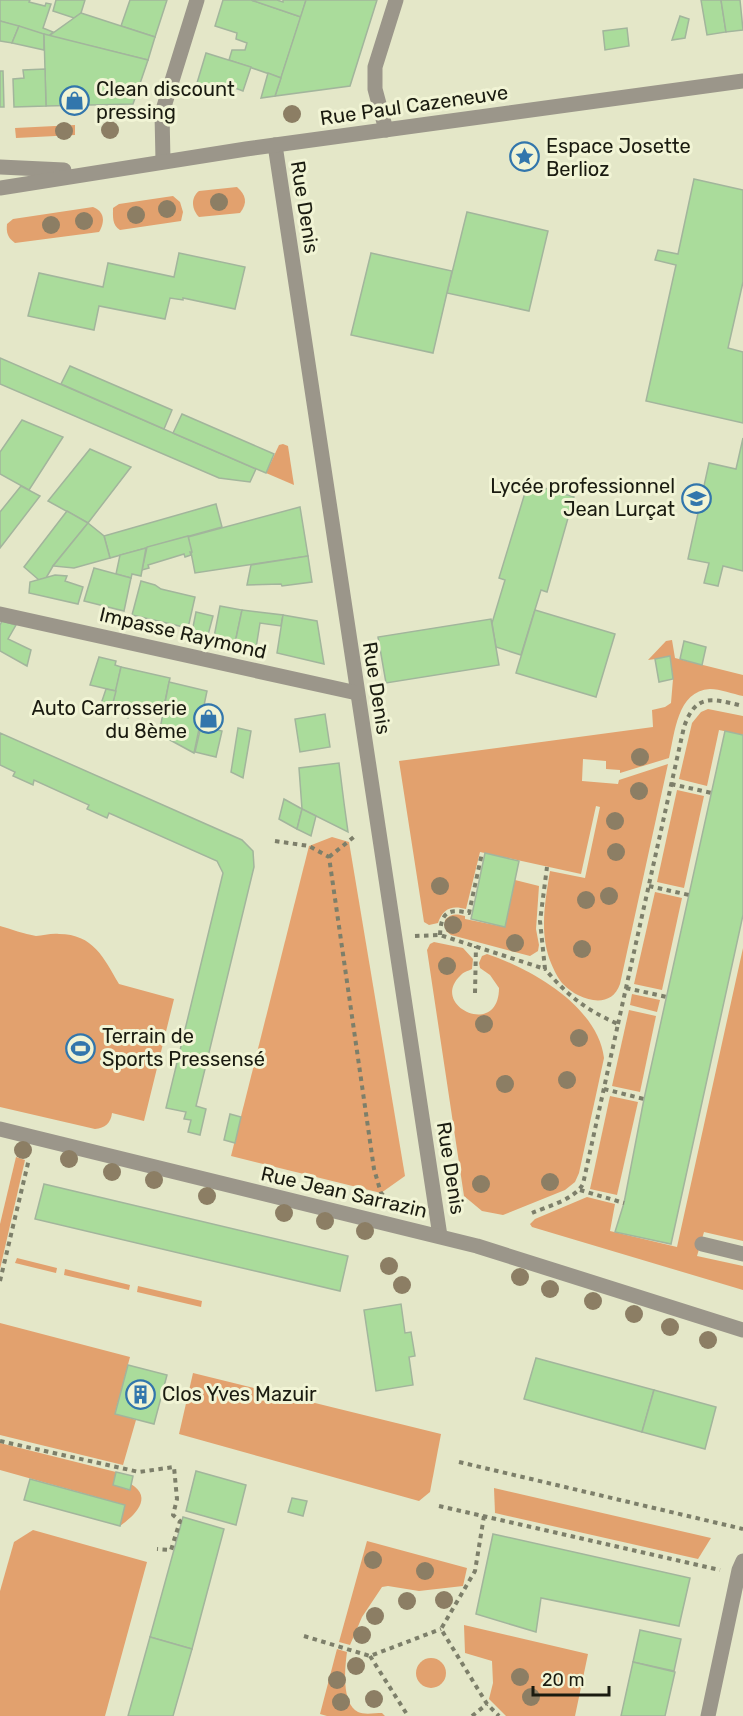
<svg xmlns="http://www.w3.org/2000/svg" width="743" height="1716" viewBox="0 0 743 1716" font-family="Rubik,sans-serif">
	<rect width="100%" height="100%" fill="#e4e7c8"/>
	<g fill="#e2a16e">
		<polygon points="75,125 75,135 16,138 15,128"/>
		<path d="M237 187C246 195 248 203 240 213L199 217C192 210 190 198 199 191Z"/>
		<path d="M173 196 180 202 183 212 181 221 120 230C112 225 113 217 113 208L119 204Z"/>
		<path d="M93 207C105 212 105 222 99 232L15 243C8 238 6 233 7 224L13 219Z"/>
		<polygon points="283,444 288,446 294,485 266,473 279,445"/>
		<path d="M672 640 675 658 743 675V696C733 694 720 689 710 689 677 691 675 733 669 758L620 773V770L606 769V761L583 759 582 781 618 784 619 780 668 764 620 984C611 1011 578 1000 563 984 558 979 554 970 551 963 539 934 545 902 550 871L585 878 600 807 596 806 581 874 480 852 466 909C452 905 443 908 438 923L429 925 424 922 399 761 653 727 652 710 665 707 671 703 673 679 670 657 648 660 666 641Z"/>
		<polygon points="708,709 743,716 743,735 719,730 707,786 679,779 692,723 701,712"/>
		<polygon points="677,790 704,796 684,888 657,882"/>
		<path d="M515 880 539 886 536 929 539 945 538 951 530 956 451 935 446 931 445 920C451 913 457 914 465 916V919L505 927Z"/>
		<polygon points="655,892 682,898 662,990 634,984"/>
		<path d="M0 926C11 929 24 934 36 936 43 936 51 933 59 934 93 934 104 958 119 984L174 999 144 1121 112 1113C111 1123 105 1128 95 1129L0 1107Z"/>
		<path d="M434 942 463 948 473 959 472 969C468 971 463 972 460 976 429 1006 499 1039 499 988L490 975 480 968 479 963 482 956 487 954C532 969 598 1007 604 1058L579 1173 575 1182 565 1190 503 1215 482 1211 464 1196 427 950 430 944Z"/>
		<polygon points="743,948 743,1241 704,1232 697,1256 743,1266 743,1290 532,1227 530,1224 535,1219 587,1197 615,1204 610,1231 677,1247"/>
		<polygon points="632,994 660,1000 657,1012 630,1005"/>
		<polygon points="629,1010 656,1016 640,1092 612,1086"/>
		<polygon points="610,1096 638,1102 617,1195 590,1189"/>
		<polygon points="16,1157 25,1160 0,1269 0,1224"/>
		<polygon points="17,1258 57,1268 56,1273 15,1263"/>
		<polygon points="65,1269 130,1285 129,1290 64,1275"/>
		<polygon points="138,1286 202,1301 201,1307 137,1292"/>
		<polygon points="0,1323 130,1357 115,1413 136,1420 123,1465 0,1435"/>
		<polygon points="193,1373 441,1434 430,1492 419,1501 179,1434"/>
		<path d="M0 1443 116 1472 113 1485 129 1490 131 1484C154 1498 134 1516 120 1526L125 1505 0 1470Z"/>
		<polygon points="494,1488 711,1538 698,1559 495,1513"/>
		<polygon points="33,1530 147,1562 105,1716 0,1716 0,1591 14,1542"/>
		<polygon points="367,1541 467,1568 463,1586 419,1591 388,1586 382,1587 362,1617 350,1645 339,1642"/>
		<polygon points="464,1625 588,1654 575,1716 506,1716 489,1699 493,1683 492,1661 465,1653"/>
		<path d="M337 1649 347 1652C345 1667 341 1703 358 1712 364 1715 375 1713 382 1713L385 1716H327L320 1714Z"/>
		<circle cx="431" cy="1673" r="15"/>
	</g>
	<polygon fill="#e5a370" points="332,837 349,842 405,1176 381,1193 231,1156 309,846"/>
	<g fill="#aadc9b" stroke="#a2b59c" stroke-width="1.5">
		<polygon points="0,0 30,0 29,2 45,6 46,3 51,4 43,28 53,32 49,36 0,21"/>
		<polygon points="56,0 85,0 81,13 74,18 53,11"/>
		<polygon points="130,0 167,0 155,37 121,26"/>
		<polygon points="223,0 251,0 301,17 281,78 229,60 232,50 245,50 247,43 236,39 237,33 215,26"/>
		<polygon points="251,0 277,0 283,2 283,0 306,0 301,17"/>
		<polygon points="306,0 377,0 350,86 275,96"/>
		<polygon points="701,0 721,0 726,32 707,35"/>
		<polygon points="721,0 740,0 743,30 726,32"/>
		<polygon points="81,13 155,37 148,60 49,36"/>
		<polygon points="680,16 689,19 685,38 672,40"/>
		<polygon points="0,21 19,26 12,43 0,41"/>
		<polygon points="19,26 44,34 44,50 12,43"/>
		<polygon points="627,28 629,46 605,50 603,31"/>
		<polygon points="44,34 148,60 133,104 46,106"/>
		<polygon points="206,53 251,67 243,91 227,85 225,92 197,83"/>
		<polygon points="45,69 46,106 14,107 13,79 24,78 23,70"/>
		<polygon points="0,71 3,71 4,107 0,107"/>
		<polygon points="268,73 281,78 275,96 261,98"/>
		<polygon points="694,179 743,190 743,282 728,348 743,352 743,423 646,401 676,265 655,260 658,250 678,254"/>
		<polygon points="467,212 548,231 529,311 447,293"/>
		<polygon points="179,253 245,267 235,309 183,298 183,300 170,298 165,319 99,306 94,330 28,316 39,273 103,287 108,263 174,277"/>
		<polygon points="371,253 452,271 433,353 351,335"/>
		<polygon points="0,358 256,469 250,482 219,478 0,384"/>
		<polygon points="70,366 172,410 164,429 61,384"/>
		<polygon points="182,414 274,454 266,473 173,433"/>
		<polygon points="22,420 63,437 29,490 0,474 0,452"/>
		<polygon points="743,438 743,571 723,566 718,586 704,583 709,563 688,559 709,463 736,469"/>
		<polygon points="90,449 131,467 88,523 48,501"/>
		<polygon points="528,483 574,497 547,592 541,590 521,655 496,647 492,623 505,580 499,578"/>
		<polygon points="21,486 40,496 0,548 0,512"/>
		<polygon points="216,504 222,527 110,558 104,536"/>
		<polygon points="300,507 308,556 195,573 188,537"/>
		<polygon points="67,511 88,523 53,566 46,578 39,580 24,567"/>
		<polygon points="88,523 104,536 110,558 74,568 53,566"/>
		<polygon points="188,536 192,552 190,552 191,555 185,557 184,554 148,565 149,568 142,570 147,547"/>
		<polygon points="146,548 141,576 132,574 131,578 116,574 120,555"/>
		<polygon points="308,556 312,582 282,586 281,584 247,585 251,565"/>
		<polygon points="94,568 131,578 124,611 84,601"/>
		<polygon points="55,575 67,576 65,581 83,587 78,604 29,593 30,582"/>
		<polygon points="141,581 155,585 161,589 195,597 188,628 132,615"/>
		<polygon points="220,606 242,610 235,643 214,637"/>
		<polygon points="242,610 283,615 281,626 260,623 256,648 235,643"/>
		<polygon points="535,610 615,634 596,697 516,673"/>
		<polygon points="196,612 213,616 208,635 192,632"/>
		<polygon points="283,615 317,621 324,664 277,653"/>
		<polygon points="491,619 499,665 386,683 378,637"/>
		<polygon points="2,621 16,625 8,639 31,650 27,666 0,651 0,625"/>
		<polygon points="684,641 706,647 702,665 680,659"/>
		<polygon points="670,656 673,679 659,682 655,659"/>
		<polygon points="99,657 116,661 115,665 121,667 116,691 90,685"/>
		<polygon points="121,667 170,678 163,711 131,705 128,718 111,710"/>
		<polygon points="169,682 207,691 194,753 159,734"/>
		<polygon points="106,689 116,691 111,710 101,704"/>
		<polygon points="325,714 330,747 300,752 295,719"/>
		<polygon points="201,726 222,731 216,757 195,752"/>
		<polygon points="238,728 251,731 243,778 231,772"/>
		<polygon points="725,731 743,735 743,915 671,1244 615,1232 624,1203 644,1099"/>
		<polygon points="0,733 242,840 253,851 254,867 196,1106 206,1109 200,1135 188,1132 191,1120 184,1119 186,1112 166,1108 223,873 217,861 109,813 107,818 87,809 89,805 34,780 33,785 13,776 15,772 0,765"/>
		<polygon points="339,763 344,803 348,832 302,809 299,768"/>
		<polygon points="284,799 302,809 297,829 279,819"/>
		<polygon points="302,809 316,816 311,836 297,829"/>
		<polygon points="485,853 519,861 505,927 471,919"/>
		<polygon points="230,1114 241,1117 235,1143 224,1140"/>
		<polygon points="44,1184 348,1256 340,1291 35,1219"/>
		<polygon points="401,1304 405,1333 411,1332 415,1356 409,1357 413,1385 376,1391 364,1310"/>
		<polygon points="536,1358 654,1390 642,1432 524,1399"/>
		<polygon points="128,1365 167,1375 154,1424 115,1414"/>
		<polygon points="654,1390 716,1407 705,1449 642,1432"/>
		<polygon points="196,1471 246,1485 236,1525 186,1511"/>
		<polygon points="116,1472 133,1476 130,1490 113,1485"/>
		<polygon points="30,1479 125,1505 120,1526 24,1500"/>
		<polygon points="292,1498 307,1501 303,1516 288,1512"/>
		<polygon points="183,1517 224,1529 192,1649 150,1637"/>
		<polygon points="493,1534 690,1578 679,1626 541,1598 536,1632 476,1614"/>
		<polygon points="640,1630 681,1639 674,1671 633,1662"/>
		<polygon points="150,1637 192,1649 173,1716 128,1716"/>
		<polygon points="633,1662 675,1672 665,1716 621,1716"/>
	</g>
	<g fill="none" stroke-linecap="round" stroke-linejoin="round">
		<g stroke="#7d7f6a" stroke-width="4" stroke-dasharray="4.5 4.5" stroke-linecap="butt">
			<polyline points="671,784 712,793"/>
			<polyline points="275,841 309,846 329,857 374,1169 381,1193 392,1204"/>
			<polyline points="329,857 355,836"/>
			<polyline points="649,886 689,895"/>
			<path d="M440 935C441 913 447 908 469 913L482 853"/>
			<polyline points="415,936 440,935 545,969 540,921 547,867"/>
			<polyline points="626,988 667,997"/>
			<polyline points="475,993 476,946"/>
			<path d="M618 1024 684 727C696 692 713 699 743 706"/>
			<polyline points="604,1089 644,1099"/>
			<polyline points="580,1190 624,1203"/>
			<path d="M532 1213C548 1206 574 1200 583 1184L618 1024C586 1010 568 996 545 969"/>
			<polyline points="0,1281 29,1159"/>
			<polyline points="0,1441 139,1472 174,1467 177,1499 173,1515 180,1521 171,1550 157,1549"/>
			<polyline points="459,1462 743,1529"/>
			<polyline points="439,1506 720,1570"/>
			<polyline points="484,1516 475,1571 441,1629 487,1704 499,1716"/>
			<polyline points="304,1636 370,1656 441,1629"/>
			<polyline points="370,1656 408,1716"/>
			<polyline points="472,1716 487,1704"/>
		</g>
		<g stroke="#9b968a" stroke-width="15">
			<polyline points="386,130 375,89 375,67 396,0"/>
			<polyline points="275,145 440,1236"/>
			<polyline points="163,161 162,113 197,0"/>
			<polyline points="0,167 64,170"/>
			<polyline points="0,188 246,149 743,81"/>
			<polyline points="0,614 357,693"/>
			<polyline points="0,1129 477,1246 743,1330"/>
			<polyline points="702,1244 743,1254"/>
			<polyline points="708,1716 739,1570 743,1561"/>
		</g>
	</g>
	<g fill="#8c7e64">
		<circle cx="292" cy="114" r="9"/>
		<circle cx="110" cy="130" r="9"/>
		<circle cx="64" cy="131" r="9"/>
		<circle cx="219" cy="202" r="9"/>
		<circle cx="167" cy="209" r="9"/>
		<circle cx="136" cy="215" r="9"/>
		<circle cx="84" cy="221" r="9"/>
		<circle cx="51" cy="225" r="9"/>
		<circle cx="640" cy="757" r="9"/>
		<circle cx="639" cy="791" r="9"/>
		<circle cx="615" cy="821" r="9"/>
		<circle cx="616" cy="852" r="9"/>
		<circle cx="440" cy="886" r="9"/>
		<circle cx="609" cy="896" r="9"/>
		<circle cx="586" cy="900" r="9"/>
		<circle cx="453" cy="925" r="9"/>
		<circle cx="515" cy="943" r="9"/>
		<circle cx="582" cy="949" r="9"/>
		<circle cx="447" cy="966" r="9"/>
		<circle cx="484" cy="1024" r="9"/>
		<circle cx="579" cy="1038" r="9"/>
		<circle cx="567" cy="1080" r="9"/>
		<circle cx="505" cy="1084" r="9"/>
		<circle cx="23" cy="1150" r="9"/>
		<circle cx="69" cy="1159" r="9"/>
		<circle cx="112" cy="1172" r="9"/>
		<circle cx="154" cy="1180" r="9"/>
		<circle cx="550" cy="1182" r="9"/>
		<circle cx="481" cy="1184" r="9"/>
		<circle cx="207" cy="1196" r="9"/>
		<circle cx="284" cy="1213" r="9"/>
		<circle cx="325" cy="1221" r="9"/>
		<circle cx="365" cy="1231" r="9"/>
		<circle cx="389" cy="1266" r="9"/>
		<circle cx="520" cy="1277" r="9"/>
		<circle cx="402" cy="1285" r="9"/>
		<circle cx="550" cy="1289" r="9"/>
		<circle cx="593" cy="1301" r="9"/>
		<circle cx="634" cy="1314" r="9"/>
		<circle cx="670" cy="1327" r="9"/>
		<circle cx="708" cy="1340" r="9"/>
		<circle cx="373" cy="1560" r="9"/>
		<circle cx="425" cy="1571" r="9"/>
		<circle cx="444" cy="1600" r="9"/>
		<circle cx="407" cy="1601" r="9"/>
		<circle cx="375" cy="1616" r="9"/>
		<circle cx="362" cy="1635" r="9"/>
		<circle cx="356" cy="1666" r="9"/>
		<circle cx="520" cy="1677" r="9"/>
		<circle cx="337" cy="1680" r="9"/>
		<circle cx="531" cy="1697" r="9"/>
		<circle cx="374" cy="1699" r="9"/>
		<circle cx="341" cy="1702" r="9"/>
	</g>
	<defs>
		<symbol id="shop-ring" viewBox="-11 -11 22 22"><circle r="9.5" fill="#f1f4d5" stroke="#3276ac" stroke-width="1.5"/><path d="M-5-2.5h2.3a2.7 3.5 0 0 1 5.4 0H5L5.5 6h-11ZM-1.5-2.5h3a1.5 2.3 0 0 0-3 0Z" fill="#3276ac"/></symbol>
		<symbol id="sight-ring" viewBox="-11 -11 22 22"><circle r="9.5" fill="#f1f4d5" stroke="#3276ac" stroke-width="1.5"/><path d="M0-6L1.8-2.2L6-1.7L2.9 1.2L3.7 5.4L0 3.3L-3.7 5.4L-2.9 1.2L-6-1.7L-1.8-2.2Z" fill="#3276ac"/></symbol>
		<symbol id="school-ring" viewBox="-11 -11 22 22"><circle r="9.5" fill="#f1f4d5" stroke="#3276ac" stroke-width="1.5"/><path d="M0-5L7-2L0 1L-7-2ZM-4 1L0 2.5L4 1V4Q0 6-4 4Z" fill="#3276ac"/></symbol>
		<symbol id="stadium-ring" viewBox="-11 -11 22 22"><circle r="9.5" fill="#f1f4d5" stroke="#3276ac" stroke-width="1.5"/><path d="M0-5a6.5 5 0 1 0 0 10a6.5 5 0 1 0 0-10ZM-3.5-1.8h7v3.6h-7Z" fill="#3276ac"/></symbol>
		<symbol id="building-ring" viewBox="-11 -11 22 22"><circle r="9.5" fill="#f1f4d5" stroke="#3276ac" stroke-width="1.5"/><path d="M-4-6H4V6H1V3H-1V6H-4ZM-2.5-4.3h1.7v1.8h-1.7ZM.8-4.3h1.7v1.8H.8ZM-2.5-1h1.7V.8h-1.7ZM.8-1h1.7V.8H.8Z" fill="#3276ac"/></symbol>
	</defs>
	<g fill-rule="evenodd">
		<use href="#shop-ring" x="58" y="84" width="33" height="33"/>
		<use href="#sight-ring" x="508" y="140" width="33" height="33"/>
		<use href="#school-ring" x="680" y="482" width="33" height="33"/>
		<use href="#shop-ring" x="192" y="702" width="33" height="33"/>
		<use href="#stadium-ring" x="64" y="1032" width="33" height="33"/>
		<use href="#building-ring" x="124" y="1378" width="33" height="33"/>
	</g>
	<g text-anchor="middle" stroke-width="6" stroke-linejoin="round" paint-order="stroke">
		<g font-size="20" fill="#1a1b10" stroke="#f1f4d5" text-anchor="start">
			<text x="96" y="96">Clean discount<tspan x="96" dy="23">pressing</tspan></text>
			<text x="546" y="153">Espace Josette<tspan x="546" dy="23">Berlioz</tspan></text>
			<text x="675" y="493" text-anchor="end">Lycée professionnel<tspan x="675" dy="23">Jean Lurçat</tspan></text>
			<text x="187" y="715" text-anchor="end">Auto Carrosserie<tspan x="187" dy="23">du 8ème</tspan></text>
			<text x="102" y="1043">Terrain de<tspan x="102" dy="23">Sports Pressensé</tspan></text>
			<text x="162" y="1401">Clos Yves Mazuir</text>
		</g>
		<g font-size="20" fill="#1a1b10" stroke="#f1f4d5">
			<text transform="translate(414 105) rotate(-8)" y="7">Rue Paul Cazeneuve</text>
			<text transform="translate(305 207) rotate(81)" y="7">Rue Denis</text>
			<text transform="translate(183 633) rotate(13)" y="7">Impasse Raymond</text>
			<text transform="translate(377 688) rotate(81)" y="7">Rue Denis</text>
			<text transform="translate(451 1168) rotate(81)" y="7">Rue Denis</text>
			<text transform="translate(344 1192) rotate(13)" y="7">Rue Jean Sarrazin</text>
		</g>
	</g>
	<path d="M533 1686v9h76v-9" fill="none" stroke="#1a1b10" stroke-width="3"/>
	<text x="542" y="1686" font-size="18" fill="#1a1b10" stroke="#f1f4d5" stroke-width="4.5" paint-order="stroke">20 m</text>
</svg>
